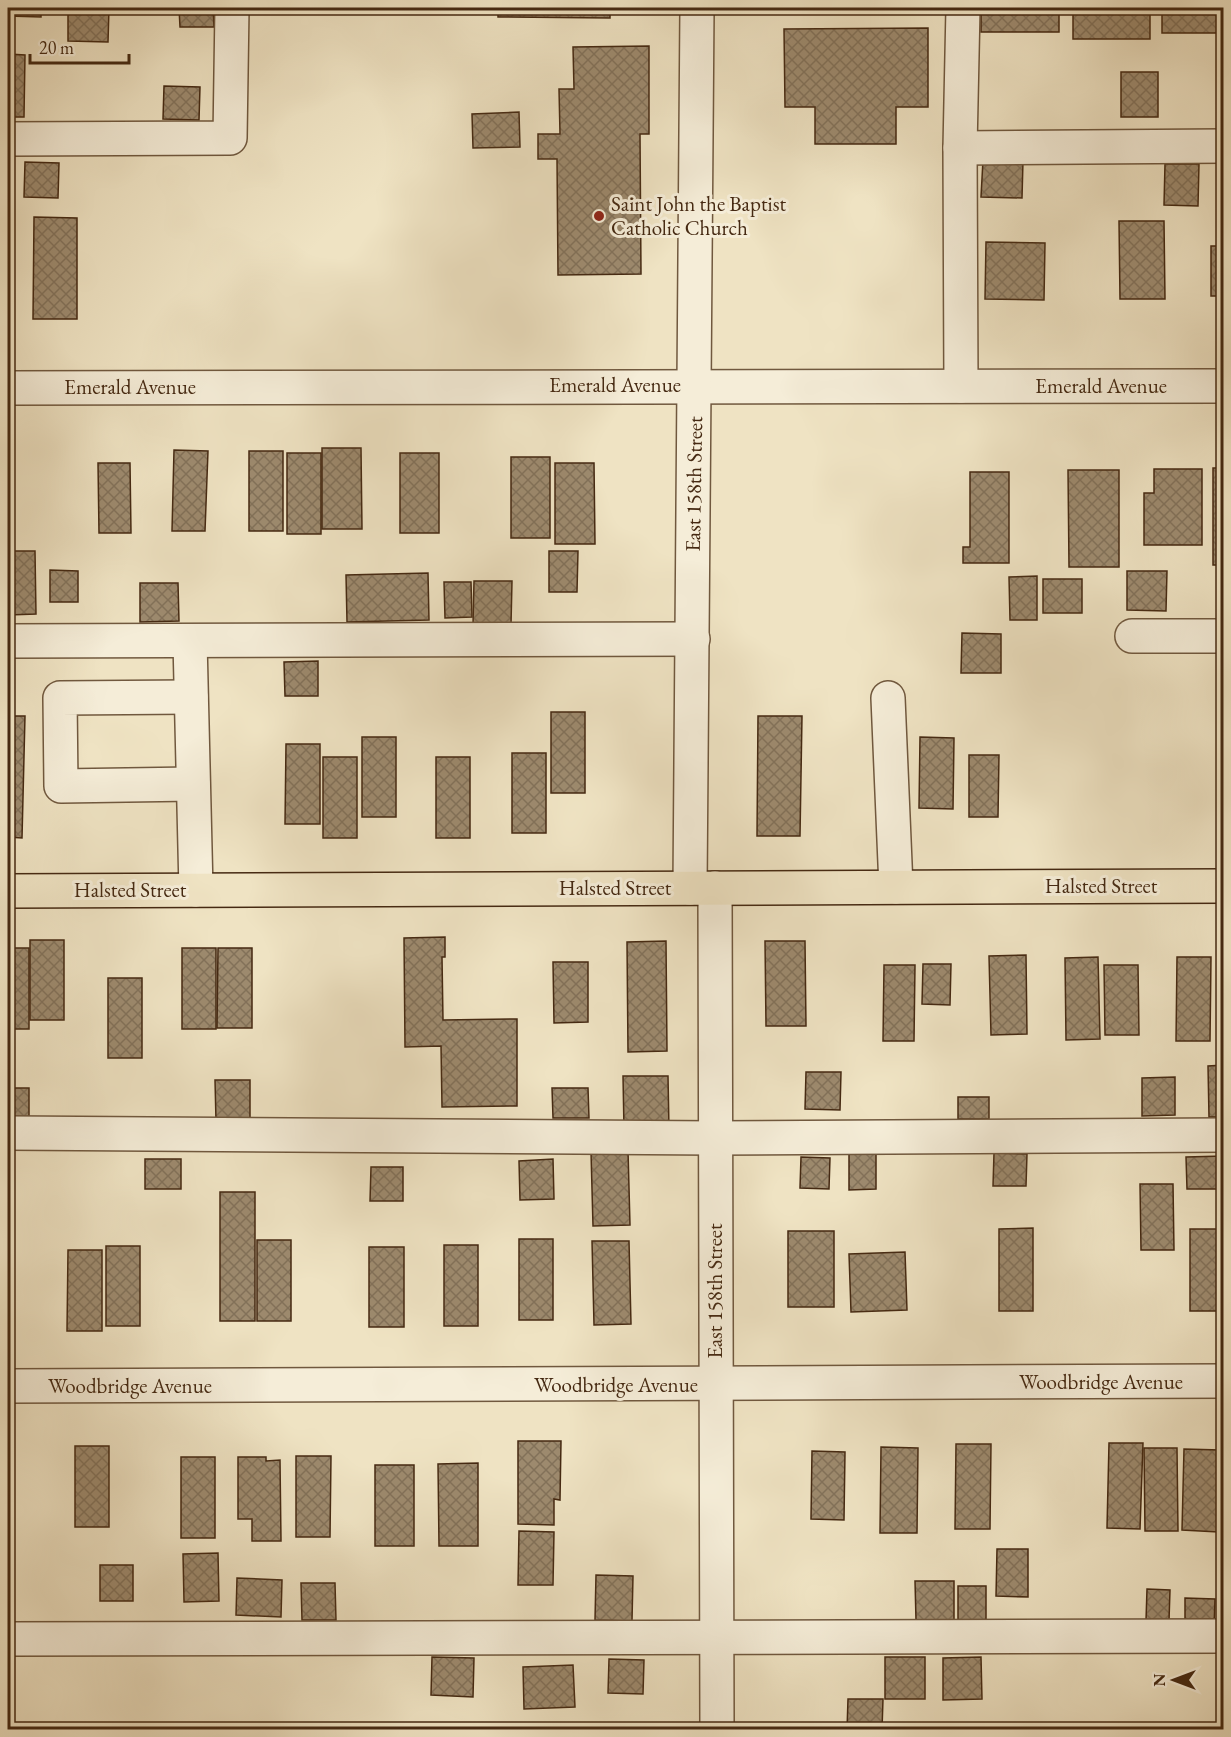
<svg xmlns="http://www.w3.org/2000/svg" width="1231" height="1737" viewBox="0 0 1231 1737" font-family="'EB Garamond',serif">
	<defs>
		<pattern id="building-cross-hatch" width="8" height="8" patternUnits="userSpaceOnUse" patternTransform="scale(1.5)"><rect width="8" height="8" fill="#9d8a6e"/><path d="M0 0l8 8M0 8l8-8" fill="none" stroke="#827159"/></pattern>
	</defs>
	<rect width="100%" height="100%" fill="#efe3c3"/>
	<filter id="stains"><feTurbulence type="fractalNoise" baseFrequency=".00333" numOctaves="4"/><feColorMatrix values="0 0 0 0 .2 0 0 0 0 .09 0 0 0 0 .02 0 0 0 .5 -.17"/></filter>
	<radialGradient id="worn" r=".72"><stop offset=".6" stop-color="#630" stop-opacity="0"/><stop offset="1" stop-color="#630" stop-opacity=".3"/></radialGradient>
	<g fill="url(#building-cross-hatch)" stroke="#452912" stroke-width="1.5">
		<polygon points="8,8 41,8 41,17 8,16"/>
		<polygon points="68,8 109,8 108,42 68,41"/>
		<polygon points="179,8 213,8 214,27 180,27"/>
		<polygon points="498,8 610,8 610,18 498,17"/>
		<rect x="981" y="8" width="78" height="24"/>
		<rect x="1073" y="8" width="77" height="31"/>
		<rect x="1162" y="8" width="62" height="25"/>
		<polygon points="928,28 928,107 896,107 896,144 815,144 815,107 785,107 784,29"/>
		<polygon points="649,46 649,134 640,134 641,274 558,275 557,159 538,159 538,134 560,134 559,89 574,89 573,47"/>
		<polygon points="8,54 25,55 24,117 8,117"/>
		<rect x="1121" y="72" width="37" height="45"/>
		<polygon points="164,86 200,87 199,120 163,119"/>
		<polygon points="519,112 520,147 473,148 472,114"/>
		<polygon points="983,160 1023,161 1022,198 981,197"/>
		<polygon points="25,162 59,163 58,198 24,197"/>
		<polygon points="1165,164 1199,164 1198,206 1164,205"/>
		<polygon points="34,217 77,218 77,319 33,319"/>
		<polygon points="1119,221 1164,221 1165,299 1120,299"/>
		<polygon points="986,242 1045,243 1044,300 985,299"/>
		<rect x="1211" y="246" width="13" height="50"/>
		<polygon points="322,448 361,448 362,529 322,529"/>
		<polygon points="174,450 208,451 205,531 172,531"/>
		<rect x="249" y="451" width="34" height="80"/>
		<rect x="287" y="453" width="34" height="81"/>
		<rect x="400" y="453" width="39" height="80"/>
		<rect x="511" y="457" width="39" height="81"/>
		<polygon points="98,463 130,463 131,533 99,533"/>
		<polygon points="555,463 594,463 595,544 555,544"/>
		<rect x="1213" y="468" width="11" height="97"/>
		<polygon points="1154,469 1202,469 1202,545 1144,545 1144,493 1154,493"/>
		<polygon points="1068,470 1119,470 1119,567 1069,567"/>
		<polygon points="970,472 1009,472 1009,563 963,563 963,547 970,547"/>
		<polygon points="8,551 35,551 36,614 8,615"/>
		<polygon points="549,551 578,551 577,592 549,592"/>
		<polygon points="50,570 78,571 78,602 50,602"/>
		<polygon points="1127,571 1167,571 1166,611 1127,610"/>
		<polygon points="428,573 429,620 347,622 346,575"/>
		<polygon points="1037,576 1037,620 1010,620 1009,577"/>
		<rect x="1043" y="579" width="39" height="34"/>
		<polygon points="474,581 512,581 511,625 473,625"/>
		<polygon points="444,582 471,582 472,617 445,618"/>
		<polygon points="140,583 178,583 179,621 140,622"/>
		<polygon points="962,633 1001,634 1001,673 961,673"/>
		<polygon points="318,661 318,696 285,696 284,662"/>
		<rect x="551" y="712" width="34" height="81"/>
		<polygon points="8,716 25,716 22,838 8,837"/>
		<polygon points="758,716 802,716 800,836 757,836"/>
		<rect x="362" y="737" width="34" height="80"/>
		<polygon points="920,737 954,738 953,809 919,808"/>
		<polygon points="286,744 320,744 320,824 285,824"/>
		<rect x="512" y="753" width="34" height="80"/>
		<polygon points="969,755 999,755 998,817 969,817"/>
		<rect x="323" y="757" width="34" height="81"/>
		<rect x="436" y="757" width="34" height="81"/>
		<polygon points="445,937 445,957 442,957 443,1020 517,1019 517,1106 442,1107 441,1046 405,1047 404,938"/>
		<rect x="30" y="940" width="34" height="80"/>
		<polygon points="666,941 667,1051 628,1052 627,942"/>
		<polygon points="765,941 805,941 806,1026 766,1026"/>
		<rect x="8" y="948" width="21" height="81"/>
		<rect x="182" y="948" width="34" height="81"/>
		<polygon points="218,948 252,948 252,1028 217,1028"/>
		<polygon points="1026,955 1027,1034 991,1035 989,956"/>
		<polygon points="1098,957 1100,1039 1066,1040 1065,958"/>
		<polygon points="1177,957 1211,957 1210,1041 1176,1041"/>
		<polygon points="553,962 588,962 588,1022 554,1023"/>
		<polygon points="923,964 951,964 950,1005 922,1004"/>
		<polygon points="884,965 915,965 914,1041 883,1041"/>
		<polygon points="1104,965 1138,965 1139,1035 1105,1035"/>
		<rect x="108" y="978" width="34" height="80"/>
		<polygon points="1224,1065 1224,1117 1209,1117 1208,1066"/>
		<polygon points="806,1072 841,1072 840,1110 805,1109"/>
		<polygon points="623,1076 668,1076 669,1129 624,1129"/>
		<polygon points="1175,1077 1175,1115 1142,1116 1142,1078"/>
		<polygon points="215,1080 250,1080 250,1120 216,1121"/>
		<rect x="8" y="1088" width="21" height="32"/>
		<polygon points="552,1088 588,1088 589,1118 553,1118"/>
		<rect x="958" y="1097" width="31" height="22"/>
		<polygon points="628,1150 630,1225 593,1226 591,1152"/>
		<polygon points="994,1153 1027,1154 1026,1186 993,1186"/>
		<polygon points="849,1154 876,1154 876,1189 849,1190"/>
		<polygon points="1224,1156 1224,1189 1187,1189 1186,1157"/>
		<polygon points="801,1157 830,1158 829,1189 800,1188"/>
		<rect x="145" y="1159" width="36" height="30"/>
		<polygon points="553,1159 554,1199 520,1200 519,1161"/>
		<polygon points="371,1167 403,1167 403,1201 370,1201"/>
		<polygon points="1140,1184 1173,1184 1174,1250 1141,1250"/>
		<rect x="220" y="1192" width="35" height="129"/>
		<polygon points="1033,1228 1033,1311 999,1311 999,1229"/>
		<rect x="1190" y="1229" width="34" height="82"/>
		<rect x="788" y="1231" width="46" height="76"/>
		<rect x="519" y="1239" width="34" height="81"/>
		<rect x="257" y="1240" width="34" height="81"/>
		<polygon points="592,1241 629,1241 631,1324 594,1325"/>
		<rect x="444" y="1245" width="34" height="81"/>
		<rect x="106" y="1246" width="34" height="80"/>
		<rect x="369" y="1247" width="35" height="80"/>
		<polygon points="68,1250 102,1250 102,1331 67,1331"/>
		<polygon points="905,1252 907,1310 851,1312 849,1254"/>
		<polygon points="518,1441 561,1441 560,1500 554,1499 554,1525 518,1524"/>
		<polygon points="1109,1443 1143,1443 1140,1529 1107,1528"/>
		<polygon points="956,1444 991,1444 990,1529 955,1529"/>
		<rect x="75" y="1446" width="34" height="81"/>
		<polygon points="881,1447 918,1448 917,1533 880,1533"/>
		<polygon points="1144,1448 1177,1448 1178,1531 1145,1531"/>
		<polygon points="1184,1449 1220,1450 1218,1532 1182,1530"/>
		<polygon points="812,1451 845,1452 844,1520 811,1519"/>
		<polygon points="296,1456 331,1456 330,1537 296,1537"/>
		<rect x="181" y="1457" width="34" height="81"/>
		<polygon points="238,1457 266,1457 266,1461 280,1460 281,1541 252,1541 252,1519 238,1519"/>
		<polygon points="478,1463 478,1546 439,1546 438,1464"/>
		<rect x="375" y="1465" width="39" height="81"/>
		<polygon points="519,1531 554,1532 553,1585 518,1585"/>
		<polygon points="997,1549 1028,1549 1028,1597 996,1596"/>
		<polygon points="218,1553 219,1601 184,1602 183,1554"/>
		<rect x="100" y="1565" width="33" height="36"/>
		<polygon points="596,1575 633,1576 632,1621 595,1620"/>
		<polygon points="237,1578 282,1580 281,1617 236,1615"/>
		<polygon points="915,1581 954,1581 954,1620 916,1620"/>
		<polygon points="301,1583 335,1583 336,1620 302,1620"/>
		<polygon points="958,1586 986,1586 986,1621 958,1622"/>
		<polygon points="1147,1589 1170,1590 1169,1621 1146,1621"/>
		<polygon points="1185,1598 1215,1599 1214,1628 1185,1628"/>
		<polygon points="432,1657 474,1658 473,1697 431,1695"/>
		<rect x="885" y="1657" width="40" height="42"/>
		<polygon points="981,1657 982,1699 943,1700 943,1658"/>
		<polygon points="609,1659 644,1660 643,1694 608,1693"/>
		<polygon points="573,1665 575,1707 524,1709 523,1667"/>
		<polygon points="848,1699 883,1699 882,1730 847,1730"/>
	</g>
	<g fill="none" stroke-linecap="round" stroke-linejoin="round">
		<defs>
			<g id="minor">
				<polyline points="8,139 230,138 232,8"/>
				<polyline points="960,148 1224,146"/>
				<polyline points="961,386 960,148 963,8"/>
				<polyline points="8,388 1224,386"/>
				<polyline points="1132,636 1224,636"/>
				<polyline points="8,641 693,639"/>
				<polyline points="190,641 196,890"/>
				<polyline points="191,697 60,698 61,786 193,784"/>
				<polyline points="888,698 896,887"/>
				<polyline points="690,888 697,8"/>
				<polyline points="715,888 717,1730"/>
				<polyline points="8,1133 715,1138 1224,1135"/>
				<polyline points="8,1386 1224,1381"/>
				<polyline points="8,1639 1224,1636"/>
			</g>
			<polyline id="major" points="8,891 1224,886"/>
		</defs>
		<use href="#minor" stroke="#70583e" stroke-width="36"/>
		<use href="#major" stroke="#452912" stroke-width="36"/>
		<use href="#minor" stroke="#f5edd8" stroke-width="33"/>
		<use href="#major" stroke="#efe3c3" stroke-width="33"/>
	</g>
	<circle fill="#8f2418" stroke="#f5edd8" stroke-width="2" cx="599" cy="216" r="6"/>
	<g text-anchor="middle" stroke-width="6" stroke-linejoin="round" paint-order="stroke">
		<g font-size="21" fill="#452912" stroke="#f5edd8" text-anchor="start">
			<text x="611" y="211">Saint John the Baptist<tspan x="611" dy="24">Catholic Church</tspan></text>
		</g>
		<g font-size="21" fill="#452912" stroke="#f5edd8">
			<text x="615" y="392">Emerald Avenue</text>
			<text x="1101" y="393">Emerald Avenue</text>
			<text x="130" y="394">Emerald Avenue</text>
			<text transform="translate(694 484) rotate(-89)" y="7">East 158th Street</text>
			<text x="1101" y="893">Halsted Street</text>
			<text x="615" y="895">Halsted Street</text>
			<text x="130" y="897">Halsted Street</text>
			<text transform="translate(715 1291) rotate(-90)" y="7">East 158th Street</text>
			<text x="1101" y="1389">Woodbridge Avenue</text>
			<text x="616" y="1392">Woodbridge Avenue</text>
			<text x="130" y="1393">Woodbridge Avenue</text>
		</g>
	</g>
	<rect width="1231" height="1737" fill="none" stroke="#efe3c3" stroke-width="30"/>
	<rect x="9" y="9" width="1213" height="1719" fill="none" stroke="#452912" stroke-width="3"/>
	<rect x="15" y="15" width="1201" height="1707" fill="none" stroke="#452912" stroke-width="1.5"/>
	<g transform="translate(1174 1680) rotate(270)" stroke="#f5edd8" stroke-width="4.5" paint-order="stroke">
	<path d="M0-4.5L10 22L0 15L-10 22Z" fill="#452912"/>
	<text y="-9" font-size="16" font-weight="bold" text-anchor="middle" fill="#452912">N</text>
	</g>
	<path d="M30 54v9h99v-9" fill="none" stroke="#452912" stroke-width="3"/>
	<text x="39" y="54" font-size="18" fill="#452912" stroke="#f5edd8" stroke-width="4.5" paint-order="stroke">20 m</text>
	<rect width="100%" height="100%" filter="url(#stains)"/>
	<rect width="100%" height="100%" fill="url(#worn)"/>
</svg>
